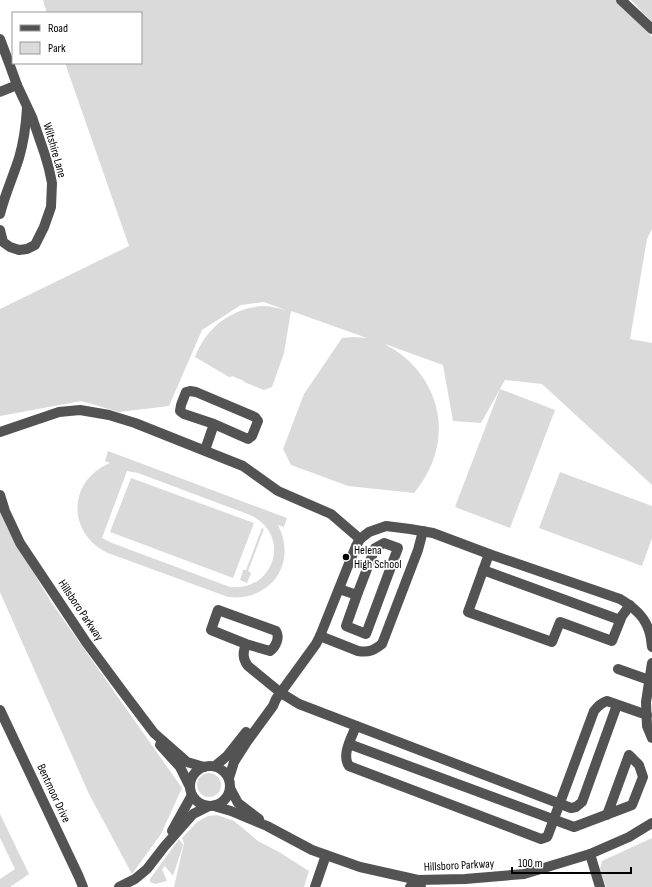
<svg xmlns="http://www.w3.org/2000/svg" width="652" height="887" viewBox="0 0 652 887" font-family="'Sofia Sans Condensed',sans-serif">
	<rect width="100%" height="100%" fill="#fff"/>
	<g fill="#dadada" fill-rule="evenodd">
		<path d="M43 0H622L652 37V229L647 239 630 339 652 343V485L542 384 505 380 481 423 453 421 443 365 385 344C387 346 392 348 395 350 401 354 407 359 412 364 448 402 447 454 414 493L348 486 291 465 283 449 304 394 342 338 354 337 367 338 291 311 284 353 272 387 264 390 244 382V381L232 376 231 377H229L195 357C206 328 230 309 261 306 269 306 278 308 286 310L264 302 241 305 202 330 169 406 119 412 81 401 0 416V309L129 246 65 63H141V13H47Z"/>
		<polygon points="631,0 652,0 652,22"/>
		<polygon points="500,389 555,410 510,528 455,507"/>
		<path d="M108 451 287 518 284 527 278 525C298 564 270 602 228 597L108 553C67 534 67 481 110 463L105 461ZM127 471 138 473 250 515C292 534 275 592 230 587L112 543 102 538Z"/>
		<polygon points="560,472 652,506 652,538 642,566 539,528"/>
		<polygon points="131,478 254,523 233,578 110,532"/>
		<polygon points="0,511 7,528 51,602 182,788 161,834 132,874 89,794 0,592"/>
		<polygon points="262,528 264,529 248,571 251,573 247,583 240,580 243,570 246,570"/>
		<circle cx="209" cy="785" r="12"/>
		<polygon points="0,814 29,874 10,887 0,887 0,879 15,869 0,838"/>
		<polygon points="217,815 234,821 258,841 279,852 309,871 304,887 174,887 184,843 182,838 197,822 208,816"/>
		<polygon points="652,838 652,887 606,887 600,869 602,861"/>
		<polygon points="179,839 183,845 173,876 165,866 162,869 167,881 155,884 150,882 150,879"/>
	</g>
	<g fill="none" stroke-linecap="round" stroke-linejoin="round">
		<g stroke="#535353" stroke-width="10">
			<polyline points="621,0 652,29"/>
			<polyline points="0,39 9,63 17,85 32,117 45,155 49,169 52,183 51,207 44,227 35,245 27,249 19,250 10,247 3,242 0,230"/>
			<polyline points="0,92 17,85"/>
			<path d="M0 214C5 194 13 177 19 158 24 141 26 125 27 108"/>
			<polyline points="0,432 59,412 80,410 109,415 135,423 243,466 278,491 331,514 360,539"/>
			<polyline points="205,450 214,424 184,414 180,411 181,405 186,392 190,391 196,392 255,417 258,421 252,436 248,439 214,424"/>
			<polyline points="0,495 5,511 20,543 86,642 123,692 154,733 187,762 204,767"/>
			<polyline points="489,554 468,612 552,642 560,622 612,641 622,616 630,605"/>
			<polyline points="483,570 620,620"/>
			<polyline points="339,589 357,595 346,626 366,634 398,548 384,543 375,548 357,595"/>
			<path d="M320 636 358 651C369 653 374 650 382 644L418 550 423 531"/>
			<path d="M246 644 211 630 218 610 276 631C280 637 276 647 270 651L246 644C243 652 242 658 248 666L281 693 299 704 571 808 576 807 582 802 617 705"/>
			<polyline points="652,663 646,702 647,726 652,738"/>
			<polyline points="618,669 649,680"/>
			<polyline points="0,710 79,877 83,887"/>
			<path d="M356 726C352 737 341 755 349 766L541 839 547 837 548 835 594 711C598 706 601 703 607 701L647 715"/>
			<polyline points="349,744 574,827 632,805 643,777 639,765 629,755 607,815"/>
			<polyline points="160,745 180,767 190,787"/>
			<circle cx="210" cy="786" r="20"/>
			<polyline points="215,766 227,756 246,732"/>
			<path d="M229 778 234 762 246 743 273 706 276 699 316 644 320 636 356 546 360 539 369 532 386 526 410 529 433 533 489 554 620 599C632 606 645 616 649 631 651 636 651 641 652 647"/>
			<polyline points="230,788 238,803 259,819"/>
			<polyline points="214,806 231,811 267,826 312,850 360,867 418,880 465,879 524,874 590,854 629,837 652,823"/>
			<polyline points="172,831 192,795"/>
			<polyline points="590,854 600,887"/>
			<polyline points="119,887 135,879 147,869 164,847 193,814 209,806"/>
			<polyline points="315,887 326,855"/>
			<polyline points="410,887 418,880 421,887"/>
		</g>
	</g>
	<circle fill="#000" stroke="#fff" stroke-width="1.5" cx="346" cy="557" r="4"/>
	<g text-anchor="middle" stroke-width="3.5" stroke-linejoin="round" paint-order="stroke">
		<g font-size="12" fill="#000" stroke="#fff">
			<text transform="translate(55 150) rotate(74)" y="4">Wiltshire Lane</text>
			<text transform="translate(81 610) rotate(56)" y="4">Hillsboro Parkway</text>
			<text transform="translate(54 793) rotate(65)" y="4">Bentmoor Drive</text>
			<text transform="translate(459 865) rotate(-3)" y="4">Hillsboro Parkway</text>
		</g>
		<g font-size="12" fill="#000" stroke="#fff" text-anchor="start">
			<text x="354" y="554">Helena<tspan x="354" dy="14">High School</tspan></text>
		</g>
	</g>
	<rect x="12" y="12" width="130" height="52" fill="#ffffff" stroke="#999999"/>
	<rect x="20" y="25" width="20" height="6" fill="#535353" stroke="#999999"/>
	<text x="48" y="32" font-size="12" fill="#000000">Road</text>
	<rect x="20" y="42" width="20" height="12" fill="#dadada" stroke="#999999"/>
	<text x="48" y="52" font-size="12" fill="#000000">Park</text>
	<path d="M512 867v6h119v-6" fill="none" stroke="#000000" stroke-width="2"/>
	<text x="518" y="867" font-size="12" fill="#000000" stroke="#ffffff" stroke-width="3" paint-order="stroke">100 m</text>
</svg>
